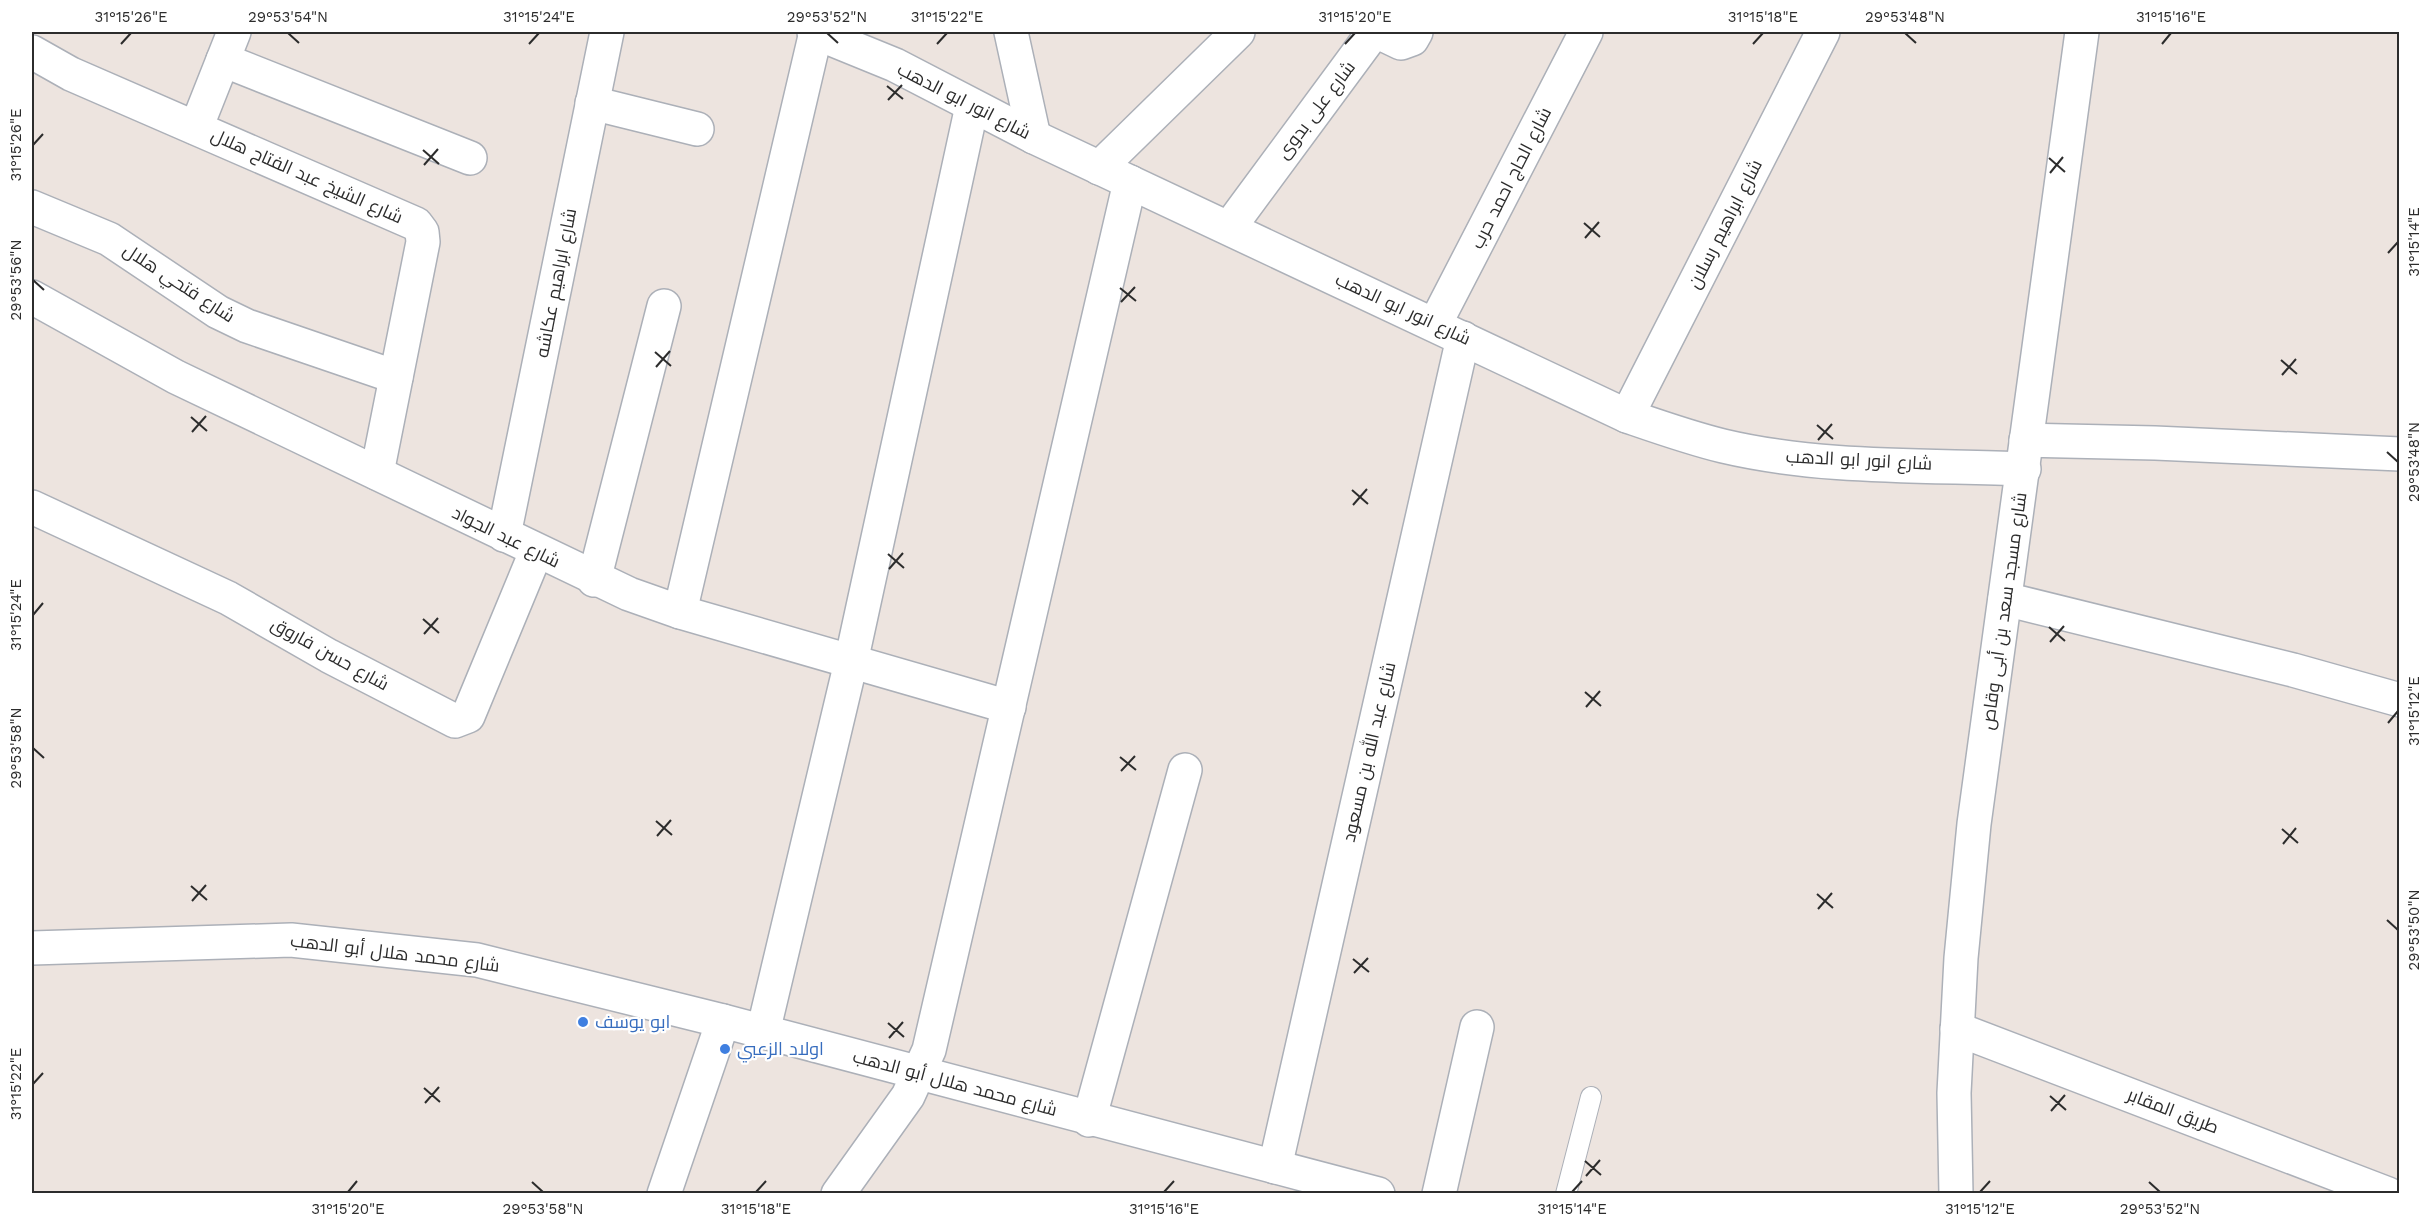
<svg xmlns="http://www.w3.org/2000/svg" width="2431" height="1225" viewBox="0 0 2431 1225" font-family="'Work Sans',Cairo,sans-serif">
	<rect width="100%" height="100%" fill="#ede4df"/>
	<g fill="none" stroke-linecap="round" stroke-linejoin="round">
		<defs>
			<polyline id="service" points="1566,1194 1591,1097"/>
			<g id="minor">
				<path d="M814 32 895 65 1034 137 1627 416C1659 427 1690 438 1723 446 1820 469 1925 465 2024 469"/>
				<polyline points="1011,32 1034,137"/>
				<polyline points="32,52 71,74 416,224 422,232 423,242 377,473"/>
				<polyline points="223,60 470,158"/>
				<polyline points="592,103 697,129"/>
				<polyline points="196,128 234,32"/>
				<polyline points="1099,168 1238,32"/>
				<polyline points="32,207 109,239 218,312 247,326 396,377"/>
				<polyline points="1229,228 1370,37 1378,32 1401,43 1412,39 1416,32"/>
				<polyline points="32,297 176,377 629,594 680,612 1009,707"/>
				<polyline points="1435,324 1586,32"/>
				<polyline points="1627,416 1823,32"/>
				<polyline points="2026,440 2155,443 2400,454"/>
				<polyline points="32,507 228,598 329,656 455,721 468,716 536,552"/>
				<polyline points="504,535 607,32"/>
				<polyline points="594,580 664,306"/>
				<polyline points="2005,599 2293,670 2400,700"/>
				<polyline points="680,612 816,32"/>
				<polyline points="32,948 291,940 477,960 723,1021 1378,1194"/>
				<polyline points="1957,1029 2388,1194"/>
				<polyline points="763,1032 851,662 972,106"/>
				<polyline points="1089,1120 1185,770"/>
				<polyline points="1275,1167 1463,338"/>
				<polyline points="664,1194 723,1021"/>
				<polyline points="838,1194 908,1096 929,1050 1130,182"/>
				<polyline points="1439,1194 1477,1027"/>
			</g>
			<polyline id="tertiary" points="1956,1194 1954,1093 1961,958 1974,824 2082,32"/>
		</defs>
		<use href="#service" stroke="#acb0b8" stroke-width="22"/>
		<use href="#minor" stroke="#acb0b8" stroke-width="36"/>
		<use href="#tertiary" stroke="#acb0b8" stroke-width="36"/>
		<use href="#service" stroke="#fff" stroke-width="20"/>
		<use href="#minor" stroke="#fff" stroke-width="33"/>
		<use href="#tertiary" stroke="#fff" stroke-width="33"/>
	</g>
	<path fill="none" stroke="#2c2c2c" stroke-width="2" d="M288 33 299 43M827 33 838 43M1905 33 1916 43M121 44 131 33M529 44 539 33M937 44 947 33M1345 44 1355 33M1753 44 1763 33M2162 44 2171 33M887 86 903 99M888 100 902 85M33 145 43 134M423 150 439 164M2049 158 2065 172M424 165 438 149M2050 173 2063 157M1584 223 1600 237M1585 238 1599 222M2388 253 2398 242M33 280 44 290M1120 288 1136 301M1121 302 1135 287M655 352 671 366M2281 360 2297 374M656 367 670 351M2282 375 2296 359M191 417 207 431M1817 425 1833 439M192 432 206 416M1818 440 1832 424M2387 452 2398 462M1352 490 1368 504M1353 505 1367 489M888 554 904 568M889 569 903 553M33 615 43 603M423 619 439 633M2049 627 2065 641M424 634 438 618M2050 642 2064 626M1585 692 1601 706M1586 707 1600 691M2388 723 2398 711M33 748 44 758M1120 757 1136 770M1121 771 1135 756M656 821 672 835M2282 829 2298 843M657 836 671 820M2283 844 2296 828M191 886 207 900M1817 894 1833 908M192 901 206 885M1818 909 1832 893M2387 920 2398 930M1353 959 1369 972M1354 973 1368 958M888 1023 904 1037M889 1038 903 1022M33 1084 43 1073M424 1088 440 1102M2050 1096 2066 1110M425 1103 439 1087M2051 1111 2065 1095M1585 1161 1601 1175M1586 1176 1600 1160M532 1182 543 1192M2149 1182 2160 1192M348 1192 357 1181M756 1192 766 1181M1164 1192 1174 1181M1572 1192 1582 1181M1980 1192 1990 1181"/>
	<g fill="#3f7fe0" stroke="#fff" stroke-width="2">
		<circle cx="583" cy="1022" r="6"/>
		<circle cx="725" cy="1049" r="6"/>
	</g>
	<g text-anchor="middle" stroke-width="4.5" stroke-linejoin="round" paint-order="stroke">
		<g font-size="18" fill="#2c2c2c" stroke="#fff">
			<text transform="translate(964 101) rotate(27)" y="6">شارع انور ابو الدهب</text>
			<text transform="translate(1316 110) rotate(-53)" y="6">شارع على بدوى</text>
			<text transform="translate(307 176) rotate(24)" y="6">شارع الشيخ عبد الفتاح هلال</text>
			<text transform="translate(1511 178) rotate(-63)" y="6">شارع الحاج احمد حرب</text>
			<text transform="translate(1725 224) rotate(-63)" y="6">شارع ابراهيم رسلان</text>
			<text transform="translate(179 283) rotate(33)" y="6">شارع فتحي هلال</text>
			<text transform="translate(556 283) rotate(-79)" y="6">شارع ابراهيم عكاشه</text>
			<text transform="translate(1403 309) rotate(25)" y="6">شارع انور ابو الدهب</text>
			<text transform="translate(1859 460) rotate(3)" y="6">شارع انور ابو الدهب</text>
			<text transform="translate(506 537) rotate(26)" y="6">شارع عبد الجواد</text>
			<text transform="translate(2004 611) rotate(-82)" y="6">شارع مسجد سعد بن أبى وقاص</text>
			<text transform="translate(330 654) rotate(29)" y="6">شارع حسن فاروق</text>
			<text transform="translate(1369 752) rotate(-77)" y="6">شارع عبد الله بن مسعود</text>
			<text transform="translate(395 953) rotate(7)" y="6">شارع محمد هلال أبو الدهب</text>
			<text transform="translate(955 1083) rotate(15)" y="6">شارع محمد هلال أبو الدهب</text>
			<text transform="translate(2173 1111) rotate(21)" y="6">طريق المقابر</text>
		</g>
		<g font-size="18" fill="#366cbe" stroke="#fff" text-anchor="start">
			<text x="595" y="1028">ابو يوسف</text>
			<text x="737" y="1055">اولاد الزعبي</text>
		</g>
	</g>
	<rect width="2431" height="1225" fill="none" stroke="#ffffff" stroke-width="66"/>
	<rect x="33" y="33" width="2365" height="1159" fill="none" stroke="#2c2c2c" stroke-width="2"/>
	<g font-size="15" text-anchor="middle" fill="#2c2c2c">
		<text x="131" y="22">31°15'26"E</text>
		<text x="288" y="22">29°53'54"N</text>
		<text x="539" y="22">31°15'24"E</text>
		<text x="827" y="22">29°53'52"N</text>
		<text x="947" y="22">31°15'22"E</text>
		<text x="1355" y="22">31°15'20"E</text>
		<text x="1763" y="22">31°15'18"E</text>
		<text x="1905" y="22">29°53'48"N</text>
		<text x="2171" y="22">31°15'16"E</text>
		<text transform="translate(16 145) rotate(-90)" y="5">31°15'26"E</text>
		<text transform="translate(2414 242) rotate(-90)" y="5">31°15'14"E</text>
		<text transform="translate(16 280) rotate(-90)" y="5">29°53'56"N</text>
		<text transform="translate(2414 462) rotate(-90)" y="5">29°53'48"N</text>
		<text transform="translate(16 615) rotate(-90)" y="5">31°15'24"E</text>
		<text transform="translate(2414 711) rotate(-90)" y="5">31°15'12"E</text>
		<text transform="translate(16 748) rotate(-90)" y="5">29°53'58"N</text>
		<text transform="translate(2414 930) rotate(-90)" y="5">29°53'50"N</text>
		<text transform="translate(16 1084) rotate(-90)" y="5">31°15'22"E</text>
		<text x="348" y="1214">31°15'20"E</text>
		<text x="543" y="1214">29°53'58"N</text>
		<text x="756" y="1214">31°15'18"E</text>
		<text x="1164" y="1214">31°15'16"E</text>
		<text x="1572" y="1214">31°15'14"E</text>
		<text x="1980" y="1214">31°15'12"E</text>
		<text x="2160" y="1214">29°53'52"N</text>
	</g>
</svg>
